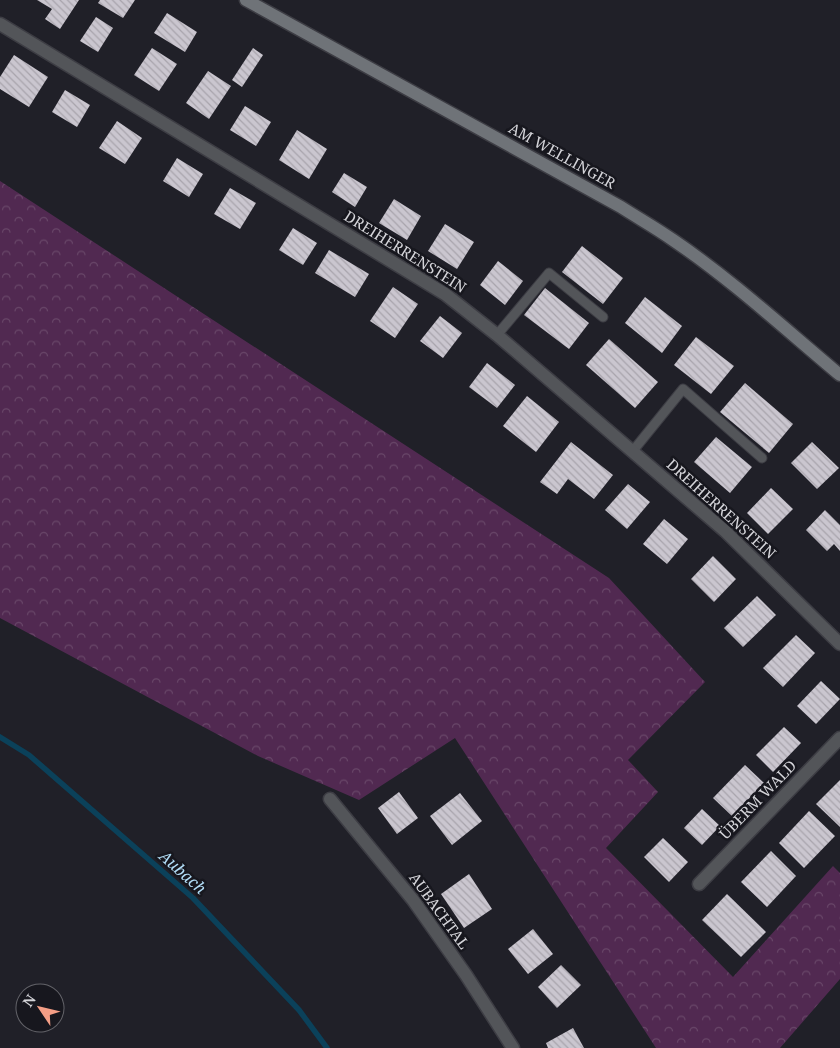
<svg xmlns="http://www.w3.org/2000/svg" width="840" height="1048" viewBox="0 0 840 1048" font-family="'Noto Serif',serif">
	<defs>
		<pattern id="forest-crowns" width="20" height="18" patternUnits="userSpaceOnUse" patternTransform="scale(1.25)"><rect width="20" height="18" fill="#512951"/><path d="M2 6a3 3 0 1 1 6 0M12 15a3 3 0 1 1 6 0" fill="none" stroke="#694769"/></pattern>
		<pattern id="building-back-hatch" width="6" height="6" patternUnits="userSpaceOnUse" patternTransform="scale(1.25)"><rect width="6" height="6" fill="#cac6cf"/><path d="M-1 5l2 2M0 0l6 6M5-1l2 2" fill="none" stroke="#a8a4ac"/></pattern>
	</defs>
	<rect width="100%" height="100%" fill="#202028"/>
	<polygon fill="url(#forest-crowns)" points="0,181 609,578 705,682 628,760 658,792 606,848 733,977 833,866 840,873 840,979 780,1048 656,1048 455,738 359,800 258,756 0,618"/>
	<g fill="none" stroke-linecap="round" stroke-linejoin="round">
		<polyline stroke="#0b415a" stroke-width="5.5" points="0,737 29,755 193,898 299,1010 327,1048"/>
	</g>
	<g fill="url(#building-back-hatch)">
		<polygon points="37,0 79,0 60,29 45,19 52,9"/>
		<polygon points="100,0 135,0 123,18 98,3"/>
		<polygon points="167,13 197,32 185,52 154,33"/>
		<polygon points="96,17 113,28 98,52 80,41"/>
		<polygon points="152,48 177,64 159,91 134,75"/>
		<polygon points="253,48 263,55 242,87 232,80"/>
		<polygon points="14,55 48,77 29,107 0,89 0,77"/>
		<polygon points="208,71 231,86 209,119 186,103"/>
		<polygon points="65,90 90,105 77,127 52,112"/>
		<polygon points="245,106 271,122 256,146 230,130"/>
		<polygon points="117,121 142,138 125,164 99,148"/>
		<polygon points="297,130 327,149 309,179 279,160"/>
		<polygon points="177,158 203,174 189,197 163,181"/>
		<polygon points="344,173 367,187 355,207 332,192"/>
		<polygon points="230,188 256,203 240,229 214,214"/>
		<polygon points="394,199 421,216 407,240 379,223"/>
		<polygon points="445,224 474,242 457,269 428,251"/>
		<polygon points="293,228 317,243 303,265 279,250"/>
		<polygon points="582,246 623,278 603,304 562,272"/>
		<polygon points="329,250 369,274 355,297 315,273"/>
		<polygon points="498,261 523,281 505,305 480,285"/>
		<polygon points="393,287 418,304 395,338 370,321"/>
		<polygon points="545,288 589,323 569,349 524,315"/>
		<polygon points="645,297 682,326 662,353 625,323"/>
		<polygon points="440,316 462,333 443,358 420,341"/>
		<polygon points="696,337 734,366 711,394 674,365"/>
		<polygon points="609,339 658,382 635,408 586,365"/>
		<polygon points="487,363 515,385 497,408 469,387"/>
		<polygon points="745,383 793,424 769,453 720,412"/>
		<polygon points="527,396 559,422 536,452 503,426"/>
		<polygon points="716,437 752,467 730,493 694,462"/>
		<polygon points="571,442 613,475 594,499 568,479 557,494 540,482"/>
		<polygon points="812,442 839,468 817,489 791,463"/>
		<polygon points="628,484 650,502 627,529 605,510"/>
		<polygon points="771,488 793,509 768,534 747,513"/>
		<polygon points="825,510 840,525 840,551 834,544 827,551 806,530"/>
		<polygon points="664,519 688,539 667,564 643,544"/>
		<polygon points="713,556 736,579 714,602 691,579"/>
		<polygon points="757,596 776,615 743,647 724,628"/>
		<polygon points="796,635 815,653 783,687 763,668"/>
		<polygon points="821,681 840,699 816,724 797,706"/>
		<polygon points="784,727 801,743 773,772 756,755"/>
		<polygon points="745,765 764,783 732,816 713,798"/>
		<polygon points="840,780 840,827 816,804"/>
		<polygon points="399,792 418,818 397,834 378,808"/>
		<polygon points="460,793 482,821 452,845 430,816"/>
		<polygon points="702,809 720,826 702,845 684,828"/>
		<polygon points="809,811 835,836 804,868 779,843"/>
		<polygon points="663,838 688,862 669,882 644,857"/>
		<polygon points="771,851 796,876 767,907 741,882"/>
		<polygon points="469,874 492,909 464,928 441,894"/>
		<polygon points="727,894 766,932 741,957 702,920"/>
		<polygon points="533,929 553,954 528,974 508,949"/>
		<polygon points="561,965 581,985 557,1008 538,987"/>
		<polygon points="573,1028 584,1048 548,1048 546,1043"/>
	</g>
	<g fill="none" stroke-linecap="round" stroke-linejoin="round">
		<defs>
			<g id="service">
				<polyline points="497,335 549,273 603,317"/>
				<polyline points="632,452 683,389 762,458"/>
			</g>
			<g id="minor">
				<polyline points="0,24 445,294 497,335 725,531 840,644"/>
				<polyline points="330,799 413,900 466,975 513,1048"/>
				<polyline points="699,884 840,738"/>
			</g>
			<path id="secondary" d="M246 0 621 207C638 218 656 228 673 240 732 280 785 329 840 375"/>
		</defs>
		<use href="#service" stroke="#3d3d44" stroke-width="11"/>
		<use href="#minor" stroke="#3d3d44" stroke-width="15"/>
		<use href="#secondary" stroke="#3d3d44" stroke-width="15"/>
		<use href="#service" stroke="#535559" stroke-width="9"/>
		<use href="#minor" stroke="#535559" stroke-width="12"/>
		<use href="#secondary" stroke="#6f7378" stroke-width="12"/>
	</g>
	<g text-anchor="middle" stroke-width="5" stroke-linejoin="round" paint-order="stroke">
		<g font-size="15" fill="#d4d4d9" stroke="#17171e">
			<text transform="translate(562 156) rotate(29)" y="5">AM WELLINGER</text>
			<text transform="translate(405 252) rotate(32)" y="5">DREIHERRENSTEIN</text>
			<text transform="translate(721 509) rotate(42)" y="5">DREIHERRENSTEIN</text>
			<text transform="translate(758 800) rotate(-46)" y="5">ÜBERM WALD</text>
			<text transform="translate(439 911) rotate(54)" y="5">AUBACHTAL</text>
		</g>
		<g font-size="16" font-style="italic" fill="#b1dcf6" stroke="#17171e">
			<text transform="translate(183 872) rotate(42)" y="6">Aubach</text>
		</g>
	</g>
	<g transform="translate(40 1008) rotate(305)"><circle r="24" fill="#17171e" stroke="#636369"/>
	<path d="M0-4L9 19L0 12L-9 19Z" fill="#f49e86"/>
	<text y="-8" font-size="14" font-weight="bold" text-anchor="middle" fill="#d4d4d9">N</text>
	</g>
</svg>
